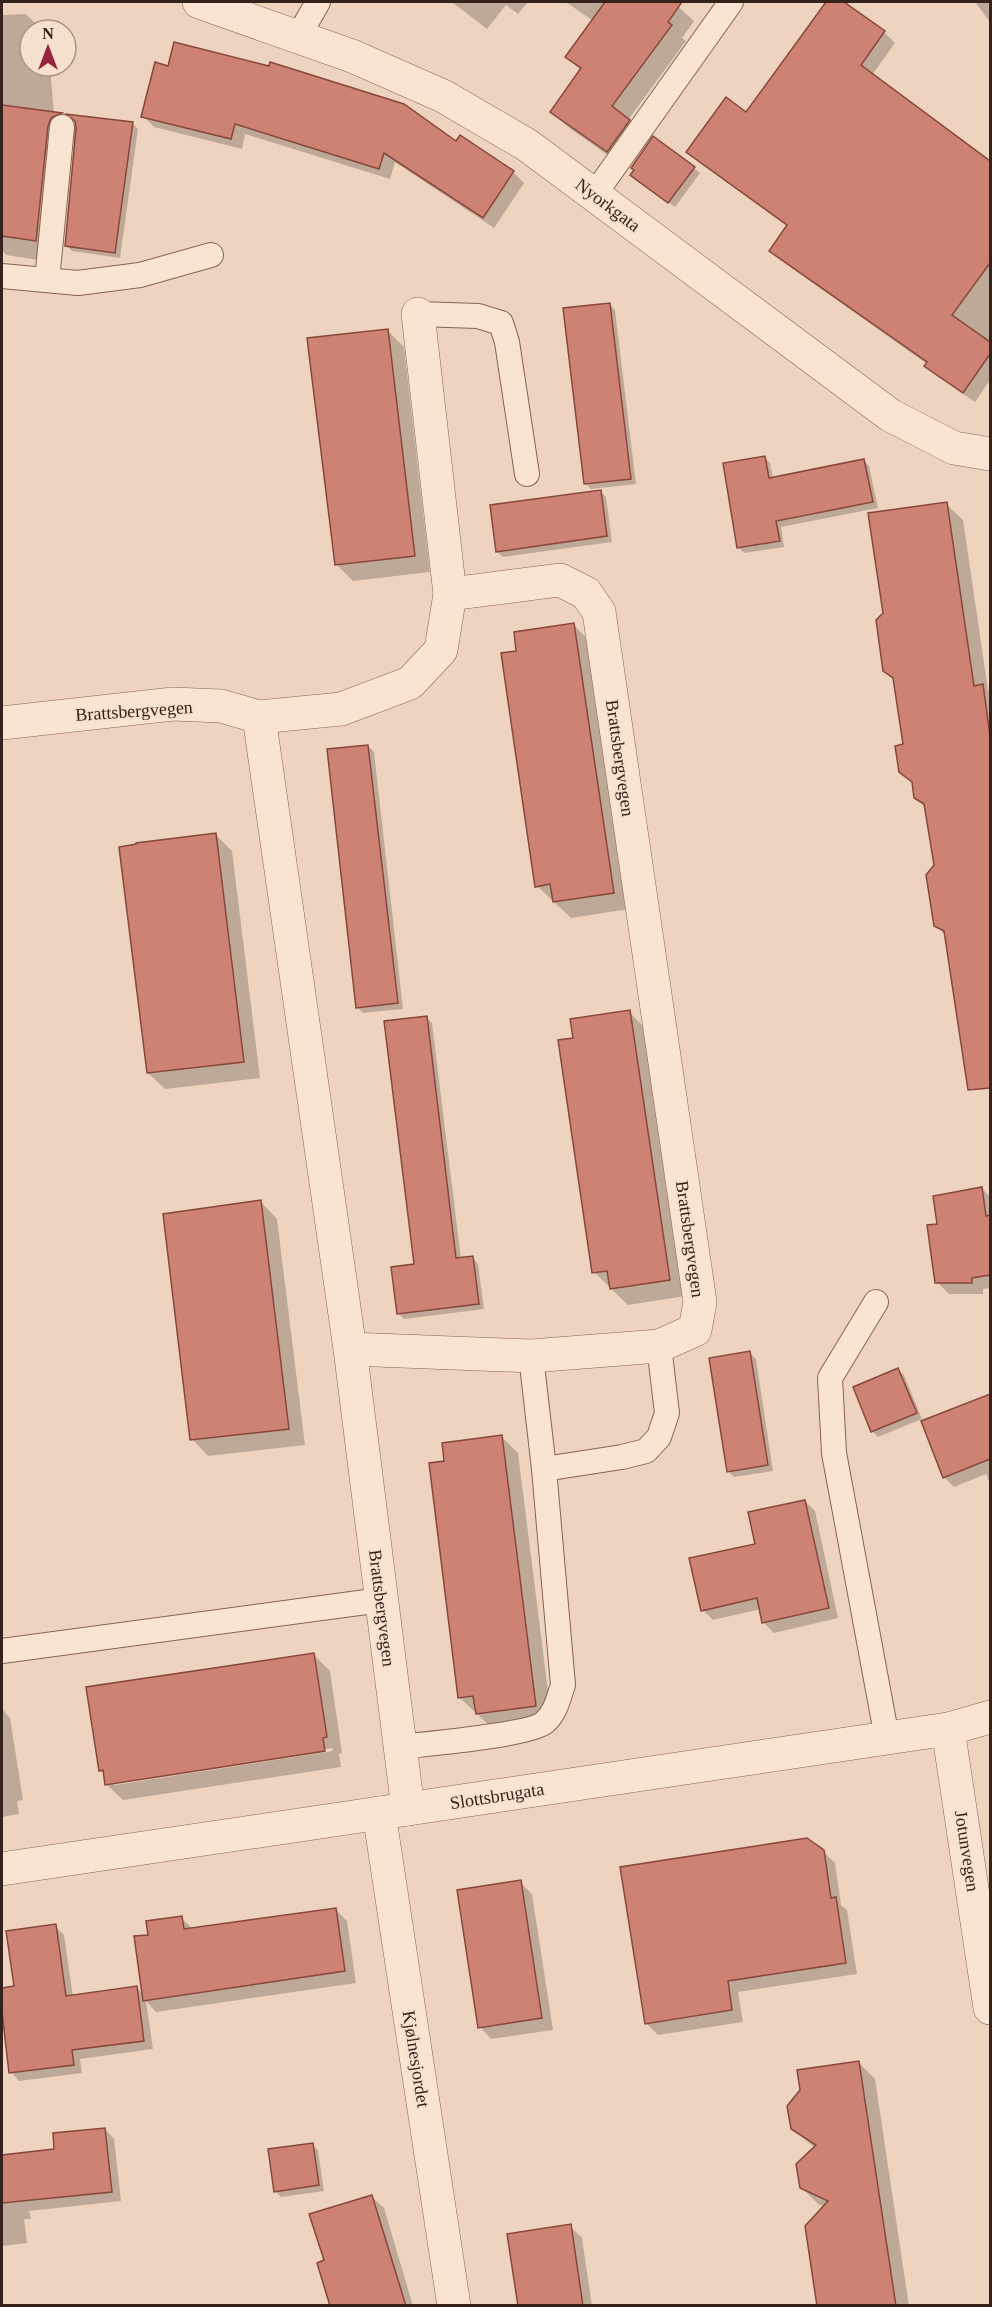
<svg xmlns="http://www.w3.org/2000/svg" width="992" height="2307" viewBox="0 0 992 2307" font-family="'Times New Roman',serif">
	<rect width="100%" height="100%" fill="#eed4be"/>
	<g fill="#0003" fill-rule="evenodd">
		<polygon points="452,2 528,2 518,14 506,5 487,29"/>
		<polygon points="566,2 673,2 694,21 682,38 686,41 628,120 644,136 623,166 568,127 552,112 581,71 567,57 593,21"/>
		<polygon points="828,2 842,2 884,32 895,43 872,75 990,162 990,380 975,402 937,376 926,365 927,364 782,261 771,251 788,227 699,162 688,152 747,114"/>
		<polygon points="975,2 990,2 990,22"/>
		<polygon points="26,14 42,30 30,30 30,66 50,66 54,114 61,114 78,132 76,122 132,123 138,129 120,258 72,251 66,245 77,138 72,140 58,263 6,255 2,250 2,15"/>
		<polygon points="169,67 457,143 513,172 524,183 494,228 395,162 390,179 245,134 242,149 154,127 143,116"/>
		<polygon points="694,168 700,173 675,207 638,181"/>
		<polygon points="609,304 615,310 636,484 591,489 585,483"/>
		<polygon points="387,330 404,347 430,572 353,581 336,564"/>
		<polygon points="764,457 770,463 773,478 864,461 869,466 878,508 781,527 784,547 744,553 739,548"/>
		<polygon points="601,492 606,497 612,542 503,557 497,552"/>
		<polygon points="946,504 963,520 988,690 990,693 990,1042 977,1044 946,936 936,925 935,866 927,809 915,797 914,784 900,771 904,745 895,681 885,671 884,614"/>
		<polygon points="574,625 590,642 629,909 571,918 537,886 518,652"/>
		<polygon points="368,746 374,752 403,1009 363,1013 357,1007"/>
		<polygon points="216,835 232,851 260,1078 165,1089 148,1073"/>
		<polygon points="629,1012 646,1029 686,1296 628,1305 594,1272"/>
		<polygon points="426,1018 432,1023 461,1259 473,1258 478,1264 484,1309 404,1319 398,1313 416,1265"/>
		<polygon points="982,1188 990,1197 990,1288 983,1289 983,1294 949,1294 937,1282 938,1226"/>
		<polygon points="261,1202 277,1219 305,1445 208,1456 192,1439"/>
		<polygon points="750,1353 756,1359 773,1471 734,1477 728,1471"/>
		<polygon points="898,1370 904,1375 922,1419 878,1437 872,1431"/>
		<polygon points="990,1395 990,1484 986,1474 954,1487 944,1477 923,1422"/>
		<polygon points="502,1437 518,1453 552,1723 494,1730 459,1697 446,1463"/>
		<polygon points="805,1501 815,1511 838,1618 774,1633 764,1623 761,1609 713,1620 703,1610 756,1545"/>
		<path d="M314 1655 330 1671 342 1753 339 1754 341 1767 123 1800 106 1784 105 1775 100 1770ZM332 1748 333 1751 115 1785 112 1782Z"/>
		<polygon points="2,1709 10,1718 23,1800 17,1801 19,1814 2,1817"/>
		<polygon points="823,1851 835,1863 841,1905 847,1910 857,1974 738,1992 743,2022 658,2035 646,2023"/>
		<polygon points="520,1882 532,1894 553,2030 491,2039 480,2027"/>
		<polygon points="335,1909 347,1921 356,1983 156,2012 146,2001 153,2049 80,2059 82,2073 19,2081 11,2072 2,1989 16,1987 55,1926 64,1935 73,1997 136,1987 144,1995 150,1936 181,1918 193,1929"/>
		<polygon points="858,2062 875,2079 909,2306 819,2306 825,2207 818,2204 801,2187 815,2148 792,2128"/>
		<polygon points="105,2129 114,2139 121,2201 29,2211 31,2219 24,2219 27,2243 2,2246 2,2157 56,2150"/>
		<polygon points="312,2145 318,2150 324,2191 281,2197 275,2191"/>
		<polygon points="372,2197 384,2208 413,2306 332,2306 326,2261"/>
		<polygon points="570,2226 582,2238 592,2306 520,2306"/>
	</g>
	<g fill="#ce8273" stroke="#87473c" stroke-width="1.5">
		<polygon points="605,2 682,2 668,22 672,25 612,106 630,120 607,152 550,112 581,68 565,57"/>
		<polygon points="826,2 844,2 885,31 861,65 990,161 990,263 952,315 990,342 990,354 963,393 924,366 927,362 769,251 787,225 686,152 726,97 746,112"/>
		<polygon points="174,42 269,66 270,62 404,104 456,141 460,135 514,171 483,218 384,153 379,169 235,124 231,139 141,117 155,62 168,66"/>
		<polygon points="2,105 62,113 51,118 48,126 36,241 2,236"/>
		<polygon points="65,114 133,122 115,253 65,246 76,128 75,121"/>
		<polygon points="653,136 695,167 668,203 630,175 634,170 631,168"/>
		<polygon points="610,303 631,479 584,484 563,308"/>
		<polygon points="388,329 415,556 335,565 307,338"/>
		<polygon points="765,456 769,478 864,459 873,502 776,521 780,541 737,548 723,463"/>
		<polygon points="601,490 607,536 496,552 490,505"/>
		<polygon points="947,502 974,686 983,684 990,736 990,1088 968,1090 944,931 934,926 926,875 934,865 924,804 914,798 912,782 899,772 895,746 903,744 893,678 883,671 876,620 883,613 868,513"/>
		<polygon points="574,623 614,893 553,902 550,884 535,887 501,653 516,651 514,632"/>
		<polygon points="368,745 398,1003 356,1008 327,749"/>
		<polygon points="216,833 244,1062 147,1073 119,847 136,844 136,843"/>
		<polygon points="630,1010 670,1280 610,1289 607,1271 592,1273 558,1040 573,1038 570,1019"/>
		<polygon points="427,1016 456,1258 473,1256 479,1304 397,1314 391,1267 414,1264 384,1021"/>
		<polygon points="982,1187 986,1216 990,1215 990,1275 972,1278 972,1283 935,1283 927,1225 937,1224 933,1196"/>
		<polygon points="261,1200 289,1429 190,1440 163,1214"/>
		<polygon points="750,1351 768,1465 727,1472 709,1358"/>
		<polygon points="898,1368 917,1413 871,1432 853,1387"/>
		<polygon points="990,1394 990,1459 943,1478 921,1421"/>
		<polygon points="502,1435 536,1706 476,1714 473,1696 458,1698 429,1463 444,1461 442,1443"/>
		<polygon points="805,1500 829,1608 762,1623 757,1598 701,1611 689,1558 755,1544 748,1512"/>
		<polygon points="314,1653 327,1737 323,1738 325,1751 105,1785 103,1770 99,1771 86,1687"/>
		<polygon points="807,1838 824,1850 831,1898 836,1897 846,1963 728,1981 732,2010 645,2024 620,1867"/>
		<polygon points="521,1880 542,2018 478,2028 457,1890"/>
		<polygon points="336,1908 345,1971 143,2001 134,1936 148,1935 146,1921 182,1916 184,1929"/>
		<polygon points="56,1924 66,1996 137,1986 144,2041 72,2050 74,2065 9,2073 2,2012 2,1988 14,1986 6,1931"/>
		<polygon points="859,2061 896,2306 817,2306 805,2226 828,2201 800,2188 796,2164 816,2145 791,2129 787,2106 800,2090 797,2070"/>
		<polygon points="105,2128 112,2192 2,2203 2,2155 54,2149 53,2133"/>
		<polygon points="313,2143 319,2185 274,2192 268,2149"/>
		<polygon points="372,2195 406,2306 330,2306 317,2263 324,2260 309,2214"/>
		<polygon points="571,2224 583,2306 518,2306 507,2234"/>
	</g>
	<g fill="none" stroke-linecap="round" stroke-linejoin="round">
		<defs>
			<g id="lane">
				<polyline points="298,37 318,2"/>
				<polyline points="594,195 731,2"/>
				<polyline points="2,276 78,283 140,275 211,255"/>
				<polyline points="47,280 62,127"/>
				<polyline points="418,314 478,316 501,323 507,342 527,474"/>
				<polyline points="876,1302 830,1378 834,1453 887,1738"/>
				<polyline points="544,1469 622,1457 646,1451 659,1437 667,1413 659,1346"/>
				<polyline points="2,1651 381,1600"/>
				<path d="M400 1747C425 1744 531 1735 545 1722 556 1712 558 1699 563 1685L544 1469 531 1356"/>
			</g>
			<g id="street">
				<polyline points="199,2 352,56 443,96 527,145 890,415 954,448 990,454"/>
				<polyline points="259,717 350,1349 408,1809"/>
				<polyline points="2,723 173,704 221,706 259,717 341,709 410,683 441,650 450,594 418,314"/>
				<polyline points="350,1349 531,1356 659,1346 695,1330 700,1302 599,612 586,593 560,580 450,594"/>
				<polyline points="948,1729 990,2008"/>
				<polyline points="379,1813 454,2306"/>
				<polyline points="2,1869 948,1729 990,1717"/>
			</g>
		</defs>
		<use href="#lane" stroke="#876456" stroke-width="26"/>
		<use href="#street" stroke="#876456" stroke-width="34"/>
		<use href="#lane" stroke="#f9e3d1" stroke-width="24"/>
		<use href="#street" stroke="#f9e3d1" stroke-width="33"/>
	</g>
	<g text-anchor="middle" stroke-width="4.5" stroke-linejoin="round" paint-order="stroke">
		<g font-size="18" fill="#36221c" stroke="#f6e0ce">
			<text transform="translate(608 205) rotate(37)" y="6">Nyorkgata</text>
			<text transform="translate(134 711) rotate(-4)" y="6">Brattsbergvegen</text>
			<text transform="translate(620 758) rotate(82)" y="6">Brattsbergvegen</text>
			<text transform="translate(690 1239) rotate(82)" y="6">Brattsbergvegen</text>
			<text transform="translate(382 1608) rotate(83)" y="6">Brattsbergvegen</text>
			<text transform="translate(497 1796) rotate(-9)" y="6">Slottsbrugata</text>
			<text transform="translate(967 1851) rotate(81)" y="6">Jotunvegen</text>
			<text transform="translate(416 2059) rotate(81)" y="6">Kjølnesjordet</text>
		</g>
	</g>
	<rect width="992" height="2307" fill="none" stroke="#36221c" stroke-width="6"/>
	<g transform="translate(48 48)"><circle r="28" fill="#f6e0ce" stroke="#a99487" stroke-width="1.5"/>
	<path d="M0-4.5L10 22L0 15L-10 22Z" fill="#972542"/>
	<text y="-9" font-size="16" font-weight="bold" text-anchor="middle" fill="#36221c">N</text>
	</g>
</svg>
